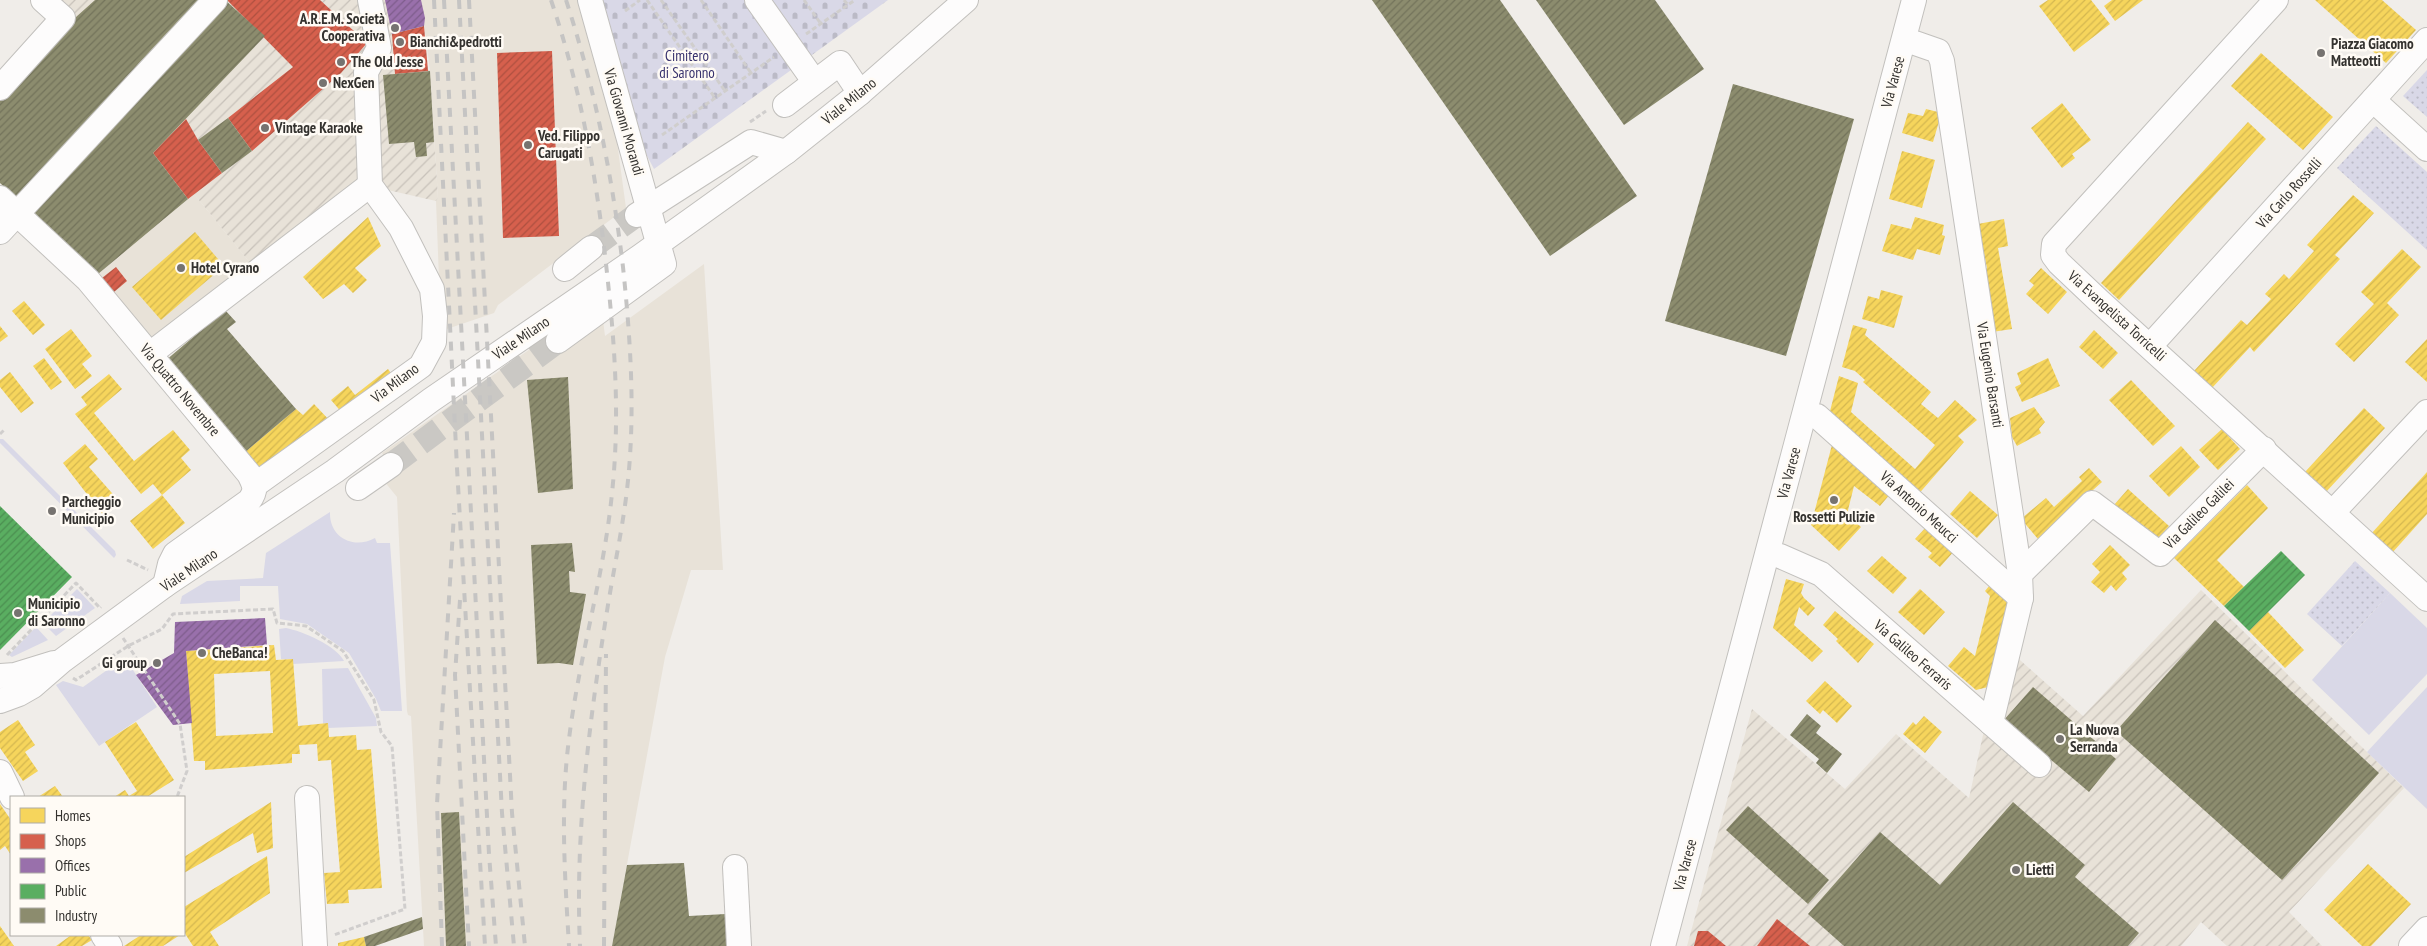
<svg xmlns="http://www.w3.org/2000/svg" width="2427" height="946" viewBox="0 0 2427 946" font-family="'PT Sans Narrow',sans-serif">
	<defs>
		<pattern id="industrial-furrows" width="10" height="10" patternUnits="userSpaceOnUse" patternTransform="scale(1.25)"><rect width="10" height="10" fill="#e8e2d8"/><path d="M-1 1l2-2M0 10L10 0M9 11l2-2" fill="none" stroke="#c8c2ba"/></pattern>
		<pattern id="cemetery-stones" width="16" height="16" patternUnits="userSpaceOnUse" patternTransform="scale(1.25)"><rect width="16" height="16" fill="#d9d8e7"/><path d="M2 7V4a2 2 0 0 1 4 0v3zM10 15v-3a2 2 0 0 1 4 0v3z" fill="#bbbac6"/></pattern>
		<pattern id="park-dots" width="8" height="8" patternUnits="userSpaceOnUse" patternTransform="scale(1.25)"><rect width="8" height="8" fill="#d9d8e7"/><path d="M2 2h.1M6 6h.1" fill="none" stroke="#bbbac6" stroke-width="1.8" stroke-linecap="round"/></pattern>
		<pattern id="homes-hatch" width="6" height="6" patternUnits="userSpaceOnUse" patternTransform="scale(1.25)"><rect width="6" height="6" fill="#f6d55c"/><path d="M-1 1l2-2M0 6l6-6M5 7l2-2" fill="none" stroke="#d4b750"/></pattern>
		<pattern id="shops-hatch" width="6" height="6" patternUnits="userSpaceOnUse" patternTransform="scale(1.25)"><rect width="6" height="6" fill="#d6604d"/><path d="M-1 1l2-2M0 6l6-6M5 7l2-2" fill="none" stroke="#ae5040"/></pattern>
		<pattern id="offices-hatch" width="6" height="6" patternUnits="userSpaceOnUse" patternTransform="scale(1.25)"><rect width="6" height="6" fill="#9970ab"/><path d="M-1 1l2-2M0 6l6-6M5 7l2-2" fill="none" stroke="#7e5d8c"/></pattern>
		<pattern id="public-hatch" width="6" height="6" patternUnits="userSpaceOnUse" patternTransform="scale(1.25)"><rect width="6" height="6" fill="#5aae61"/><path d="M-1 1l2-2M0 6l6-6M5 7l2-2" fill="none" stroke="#4b8e50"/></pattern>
		<pattern id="industry-hatch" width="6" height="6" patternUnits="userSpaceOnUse" patternTransform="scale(1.25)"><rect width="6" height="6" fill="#8c8c6e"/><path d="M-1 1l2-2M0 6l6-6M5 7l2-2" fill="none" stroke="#73735b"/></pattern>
	</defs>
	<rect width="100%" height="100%" fill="#f0ede9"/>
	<g fill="#e8e2d8">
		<polygon points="421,0 580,0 617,142 626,208 498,305 494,313 441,331 436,201 438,198 430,71"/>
		<polygon points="194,194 251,264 152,340 98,274"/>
		<polygon points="704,264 723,570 691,570 665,657 612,946 424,946 411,716 408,715 407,711 397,497 384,481 398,475 382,453 553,333 603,320 605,336"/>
	</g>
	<g fill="url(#industrial-furrows)">
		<polygon points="58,0 421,0 425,18 424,26 428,70 430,71 438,198 436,201 357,183 251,264 194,194 98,274 0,183 0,101 76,17"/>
		<polygon points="2201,590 2404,788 2289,912 2322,946 2227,946 2201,922 2181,946 1687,946 1752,709 1845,789 1896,734 1969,798 2003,645 2083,716"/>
	</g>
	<g fill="#d9d8e7">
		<polygon points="0,439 3,439 115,551 116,555 114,558 0,443"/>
		<path d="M330 512C329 537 353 550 375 538L377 543H390L402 711H381L376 699 349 653 307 624 280 619 278 586H240V601L180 604 182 596 207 581 263 578 266 553Z"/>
		<polygon points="77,589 95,608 56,636 43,623"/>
		<polygon points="2390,593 2427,628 2427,674 2369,735 2312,680"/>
		<polygon points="36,627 48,640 12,657 9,655"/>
		<path d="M286 628C302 631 337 646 344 661L293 664 292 659H281L279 629Z"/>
		<polygon points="120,661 129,664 157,707 99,746 56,685 63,681 83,687"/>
		<polygon points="348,668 376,718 377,726 328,728 323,724 322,669"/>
		<polygon points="2427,687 2427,809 2367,752"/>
	</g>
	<polygon fill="url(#cemetery-stones)" points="600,0 888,0 654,169 645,152"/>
	<g fill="url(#park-dots)">
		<polygon points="2427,70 2427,117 2403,96"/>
		<polygon points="2376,126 2427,172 2427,250 2337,168"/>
		<polygon points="2355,561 2390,593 2342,646 2307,614"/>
	</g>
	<g fill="url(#homes-hatch)" fill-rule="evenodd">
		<polygon points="2048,0 2091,0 2110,24 2074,52 2039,6"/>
		<polygon points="2112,0 2143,0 2115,21 2104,6"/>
		<polygon points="2315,0 2382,0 2416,30 2386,63"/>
		<polygon points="2261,53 2333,117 2303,150 2231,86"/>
		<polygon points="2062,103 2091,140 2072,154 2075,158 2062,168 2031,128"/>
		<polygon points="1926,109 1938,112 1940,118 1933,142 1902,133 1908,113 1923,116"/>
		<polygon points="2248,122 2266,139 2119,300 2101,283"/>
		<polygon points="1902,151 1935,160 1922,208 1889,199"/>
		<polygon points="2353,195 2374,213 2335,255 2340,259 2254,352 2250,347 2212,388 2194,371 2241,320 2247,325 2271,299 2265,294 2284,274 2289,279 2314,251 2307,245"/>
		<polygon points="368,217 381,246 355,268 367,280 353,293 344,284 323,299 303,277"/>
		<polygon points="1915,217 1944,225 1942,235 1945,236 1940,255 1917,249 1913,260 1882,251 1891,224 1911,229"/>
		<polygon points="2004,219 2008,246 1998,248 2012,329 1992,332 1982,272 1987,268 1978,224"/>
		<polygon points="195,232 224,266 161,320 132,287"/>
		<polygon points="2402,249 2421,267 2387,303 2399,315 2354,362 2335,344 2374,304 2361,292"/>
		<polygon points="2041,268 2067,292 2048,314 2026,294 2034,285 2029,281"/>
		<polygon points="1881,290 1903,296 1894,328 1862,319 1868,296 1879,299"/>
		<polygon points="24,301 45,325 33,335 12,311"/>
		<polygon points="1853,325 1867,329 1865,335 1931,392 1921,404 1938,418 1955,400 1977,420 1958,436 1964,442 1916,497 1828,419 1839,376 1858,383 1851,412 1915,469 1935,445 1863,382 1865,380 1855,371 1842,367"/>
		<polygon points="0,326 8,336 0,342"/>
		<polygon points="71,329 92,356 82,364 92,376 75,389 45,349"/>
		<polygon points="2094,330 2118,353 2103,369 2079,347"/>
		<polygon points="2427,339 2427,382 2405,362"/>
		<polygon points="44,358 62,382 51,390 33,366"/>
		<polygon points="2048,358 2060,386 2022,402 2015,387 2021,384 2017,373"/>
		<polygon points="388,369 393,376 344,415 331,400 348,386 355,395"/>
		<polygon points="10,372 34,403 21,413 0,387 0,380"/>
		<polygon points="109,374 122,389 94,413 134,461 173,430 190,450 181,458 191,470 162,495 153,484 141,494 75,414 87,405 81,397"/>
		<polygon points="2131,380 2175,426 2153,446 2109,400"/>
		<polygon points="314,404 332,423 261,473 244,453 296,409 303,415"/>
		<polygon points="2034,407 2045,422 2039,429 2041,433 2017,446 2012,437 2010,418"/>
		<polygon points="2364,408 2385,428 2326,492 2305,472"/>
		<polygon points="2222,429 2240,449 2218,470 2199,450"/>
		<polygon points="1833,441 1891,493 1880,506 1854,486 1847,514 1861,527 1839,551 1811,525"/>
		<polygon points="85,444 98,459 89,467 119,501 103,515 63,463"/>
		<polygon points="2181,446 2200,467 2169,497 2149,476"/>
		<polygon points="2089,468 2102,482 2038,539 2021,519 2046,498 2054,507 2082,481 2079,477"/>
		<polygon points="2427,472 2427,514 2392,553 2371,534"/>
		<polygon points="2247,485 2268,508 2217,560 2244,587 2224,606 2174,558"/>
		<polygon points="2128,489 2169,526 2155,542 2114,505"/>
		<polygon points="1970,491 1998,515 1977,538 1950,514"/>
		<polygon points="162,495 185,523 153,549 130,521"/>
		<polygon points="1928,525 1956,549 1940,567 1928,557 1932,553 1915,539"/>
		<polygon points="2110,545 2130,565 2122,573 2127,579 2116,591 2111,585 2104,593 2091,582 2100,572 2092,564"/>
		<polygon points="1882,556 1907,578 1893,594 1867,571"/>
		<polygon points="1786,579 1804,584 1801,593 1804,598 1815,608 1808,616 1799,607 1794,625 1823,651 1812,662 1773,628"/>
		<polygon points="1994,580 2012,596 1988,687 1976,690 1948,666 1964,647 1975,656 1990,596 1985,591"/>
		<polygon points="1920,589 1945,612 1924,635 1898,612"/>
		<polygon points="1835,611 1874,644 1858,663 1836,641 1838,639 1823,625"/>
		<polygon points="2268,612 2304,650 2285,668 2249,631"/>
		<path d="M274 645 276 660 293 659 298 726 328 723 329 737 356 735 357 750 371 749 382 888 348 890 349 903 327 904 324 873 340 872 331 760 318 761 317 744 299 745 300 754H292V763L205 770V761H194L186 651ZM270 671 273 733 216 736 214 674Z"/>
		<polygon points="1825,681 1852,706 1837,723 1823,710 1820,714 1806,701"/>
		<polygon points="1924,716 1942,732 1925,753 1903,734 1913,722 1916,725"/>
		<polygon points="18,720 35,745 25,752 38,771 23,781 0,748 0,732"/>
		<polygon points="136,722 174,780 147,797 114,797 125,790 129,796 137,791 105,742"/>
		<polygon points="55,786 63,797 38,797"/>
		<polygon points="271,802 273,848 257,853 253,833 184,873 184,857"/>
		<polygon points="0,804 11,820 11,855 5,846 0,850"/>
		<polygon points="267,856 270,893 210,932 219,946 193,946 184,932 184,907"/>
		<polygon points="2368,864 2411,904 2371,946 2362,946 2324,910"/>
		<polygon points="0,926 14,946 0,946"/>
		<polygon points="69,935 88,935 92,940 82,946 56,946 70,936"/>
		<polygon points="141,935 180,935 163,946 124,946"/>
		<polygon points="364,937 366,946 338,946 338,943"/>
	</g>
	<g fill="url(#shops-hatch)">
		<polygon points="227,0 320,0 367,43 341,73 252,151 228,118 293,67"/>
		<polygon points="424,26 428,71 395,74 392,34"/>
		<polygon points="552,51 559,236 503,238 497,53"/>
		<polygon points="186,119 198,140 222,173 188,199 153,153"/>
		<polygon points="116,267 127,281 114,292 102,278"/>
		<polygon points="1777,919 1810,946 1757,946"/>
		<polygon points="1698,931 1708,931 1726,946 1694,946"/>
	</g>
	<g fill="url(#offices-hatch)">
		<polygon points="385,0 421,0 425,18 424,26 392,34"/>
		<polygon points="265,618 267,645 186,651 192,723 173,725 136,675 174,653 175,622"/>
	</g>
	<g fill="url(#public-hatch)">
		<polygon points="0,506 72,577 0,650"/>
		<polygon points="2281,551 2305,575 2249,631 2224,606"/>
	</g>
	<g fill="url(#industry-hatch)">
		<polygon points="95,0 198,0 141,61 19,200 0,183 0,101 76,17"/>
		<polygon points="225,0 265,36 153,153 188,199 98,274 31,211"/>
		<polygon points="1372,0 1500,0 1637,196 1550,256"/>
		<polygon points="1536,0 1655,0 1704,69 1624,125"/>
		<polygon points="430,71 434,142 426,143 427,156 416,157 414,142 389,144 383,75"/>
		<polygon points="1733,84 1854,119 1786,356 1665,321"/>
		<polygon points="228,118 252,151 222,173 198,140"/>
		<polygon points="225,310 236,322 227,329 296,409 244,453 165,361"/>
		<polygon points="568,377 573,489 538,493 527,380"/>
		<polygon points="572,543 575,572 569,571 570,592 586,594 573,665 559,663 537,664 531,545"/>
		<polygon points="2215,620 2379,773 2282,880 2116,731"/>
		<polygon points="2033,687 2116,759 2089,792 2004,720"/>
		<polygon points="1807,714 1821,726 1816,733 1842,754 1827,773 1816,763 1819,759 1790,735"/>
		<polygon points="2013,802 2085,865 2075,877 2139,933 2128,946 1844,946 1808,914 1880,832 1940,885"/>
		<polygon points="1748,806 1829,880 1808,904 1726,830"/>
		<polygon points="459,812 466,946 446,946 441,813"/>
		<polygon points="684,863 689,916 726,914 728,946 612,946 627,865"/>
		<polygon points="422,917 423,929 375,946 366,946 364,937"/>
	</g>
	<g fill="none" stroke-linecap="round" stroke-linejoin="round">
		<g stroke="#cac8c4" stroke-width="24" stroke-dasharray="24 12" stroke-linecap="butt">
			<polyline points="591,248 635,216"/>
			<polyline points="391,465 558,341"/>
		</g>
		<defs>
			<g id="minor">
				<polyline points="757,0 814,81"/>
				<polyline points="2276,0 2054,244 2053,255 2059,263 2098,300 2427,599"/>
				<polyline points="1915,43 1938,51 1942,61 2020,574 2021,598 1991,723"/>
				<polyline points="0,88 63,18 43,0"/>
				<polyline points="2373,100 2427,149"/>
				<polyline points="785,105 840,63 860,93"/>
				<path d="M0 198 88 280 249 474C255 486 257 490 249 501L175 554 170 564 165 585"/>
				<polyline points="637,215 751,142 786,152"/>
				<polyline points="0,232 215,0"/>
				<polyline points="565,269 591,248"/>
				<polyline points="558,341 664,264 590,0"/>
				<polyline points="2150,346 2427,40"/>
				<polyline points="150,354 370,185"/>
				<polyline points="1817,416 2021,598"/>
				<polyline points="255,485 421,366 434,342 435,316 432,289 401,228 370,185 366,72 379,48 370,0"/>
				<polyline points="358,488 391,465"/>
				<polyline points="2333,512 2427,412"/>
				<polyline points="1780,556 1821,574 2039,765"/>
				<polyline points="2020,574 2092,503 2160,554 2264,449"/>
				<polyline points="0,676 15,675 54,663"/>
				<polyline points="0,701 19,694 33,686 63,660 165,585 335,471 431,400 641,256 786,152 860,93 966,0"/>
				<polyline points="0,772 12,797"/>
				<polyline points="307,798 315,946"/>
				<polyline points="735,867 739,946"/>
				<polyline points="103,935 110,946"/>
				<polyline points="1663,946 1914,0"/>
				<polyline points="2411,946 2427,929"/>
			</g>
		</defs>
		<use href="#minor" stroke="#c2c0bd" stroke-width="26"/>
		<g stroke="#d0cecd" stroke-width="3" stroke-dasharray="5 2.5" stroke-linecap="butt">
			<polyline points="647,0 715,98"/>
			<polyline points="661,0 725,91"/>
			<polyline points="701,0 751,73"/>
			<polyline points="804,0 821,24"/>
			<polyline points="844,0 848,5"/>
			<polyline points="625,11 640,0"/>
			<polyline points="806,34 855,0"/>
			<polyline points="750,122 766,111"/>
			<polyline points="662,135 774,57"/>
			<polyline points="0,434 4,430"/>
			<polyline points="127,560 148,570"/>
			<polyline points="123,638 180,724 187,771 177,797"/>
			<polyline points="7,655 76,583 100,608 101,607"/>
			<polyline points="73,678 76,680 128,646 162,629 173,614 273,609 277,623 306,626 343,651 374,700 381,732 392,746 405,909 334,935"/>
		</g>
		<use href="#minor" stroke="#fdfcfc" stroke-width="24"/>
		<g stroke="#c5c4c3" stroke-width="4" stroke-dasharray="9 9" stroke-linecap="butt">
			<polyline points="434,0 457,468 485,946"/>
			<polyline points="444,0 489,854 496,946"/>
			<polyline points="459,0 502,813 514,946"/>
			<polyline points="469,0 512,813 525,946"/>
			<path d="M551 0C581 89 597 180 607 273 615 346 620 419 612 493 604 576 579 657 569 739 560 807 565 878 569 946"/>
			<path d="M566 0C595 89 612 175 623 267 631 344 636 420 626 498 621 536 613 573 607 611 589 723 575 833 580 946"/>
			<polyline points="460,600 455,675 469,946"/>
			<polyline points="442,946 437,804 454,513"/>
			<polyline points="604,946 606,654"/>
		</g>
	</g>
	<g fill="#767370" stroke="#fffbf5" stroke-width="2">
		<circle cx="395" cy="28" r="5"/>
		<circle cx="400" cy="42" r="5"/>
		<circle cx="2321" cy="53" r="5"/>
		<circle cx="341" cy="62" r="5"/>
		<circle cx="323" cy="83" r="5"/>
		<circle cx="265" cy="128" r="5"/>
		<circle cx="528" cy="145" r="5"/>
		<circle cx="181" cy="268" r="5"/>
		<circle cx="1834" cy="500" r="5"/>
		<circle cx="52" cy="511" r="5"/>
		<circle cx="18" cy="613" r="5"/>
		<circle cx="202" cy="653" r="5"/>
		<circle cx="157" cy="663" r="5"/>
		<circle cx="2060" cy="739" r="5"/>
		<circle cx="2016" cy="870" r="5"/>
	</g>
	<g text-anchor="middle" stroke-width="5" stroke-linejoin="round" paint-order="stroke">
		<g font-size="15" font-weight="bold" fill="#34322f" stroke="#fffbf5" text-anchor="start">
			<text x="385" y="24" text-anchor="end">A.R.E.M. Società<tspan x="385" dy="17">Cooperativa</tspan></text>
			<text x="410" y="47">Bianchi&amp;pedrotti</text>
			<text x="2331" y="49">Piazza Giacomo<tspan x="2331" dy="17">Matteotti</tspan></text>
			<text x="351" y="67">The Old Jesse</text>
			<text x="333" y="88">NexGen</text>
			<text x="275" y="133">Vintage Karaoke</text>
			<text x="538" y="141">Ved. Filippo<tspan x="538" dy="17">Carugati</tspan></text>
			<text x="191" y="273">Hotel Cyrano</text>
			<text x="62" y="507">Parcheggio<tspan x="62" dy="17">Municipio</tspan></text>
			<text x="1834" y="522" text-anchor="middle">Rossetti Pulizie</text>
			<text x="28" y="609">Municipio<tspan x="28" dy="17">di Saronno</tspan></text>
			<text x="212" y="658">CheBanca!</text>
			<text x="147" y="668" text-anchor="end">Gi group</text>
			<text x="2070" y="735">La Nuova<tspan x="2070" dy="17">Serranda</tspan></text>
			<text x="2026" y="875">Lietti</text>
		</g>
		<g font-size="15" fill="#38326e" stroke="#fffbf5">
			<text x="687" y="61">Cimitero<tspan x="687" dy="17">di Saronno</tspan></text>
		</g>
		<g font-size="15" fill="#34322f" stroke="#fffbf5">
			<text transform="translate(1893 82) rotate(-75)" y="5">Via Varese</text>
			<text transform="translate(849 101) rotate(-39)" y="5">Viale Milano</text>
			<text transform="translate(624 122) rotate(74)" y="5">Via Giovanni Morandi</text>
			<text transform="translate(2289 193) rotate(-48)" y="5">Via Carlo Rosselli</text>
			<text transform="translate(2117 316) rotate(42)" y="5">Via Evangelista Torricelli</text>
			<text transform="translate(521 338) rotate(-34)" y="5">Viale Milano</text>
			<text transform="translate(1990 375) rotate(81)" y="5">Via Eugenio Barsanti</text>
			<text transform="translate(395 383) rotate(-37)" y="5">Via Milano</text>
			<text transform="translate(180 390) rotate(50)" y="5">Via Quattro Novembre</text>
			<text transform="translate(1789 473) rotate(-75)" y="5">Via Varese</text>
			<text transform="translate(1919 507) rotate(42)" y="5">Via Antonio Meucci</text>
			<text transform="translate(2199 514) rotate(-45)" y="5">Via Galileo Galilei</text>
			<text transform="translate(189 570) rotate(-34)" y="5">Viale Milano</text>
			<text transform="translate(1913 655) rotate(41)" y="5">Via Galileo Ferraris</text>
			<text transform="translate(1685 865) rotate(-75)" y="5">Via Varese</text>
		</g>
	</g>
	<rect x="10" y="796" width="175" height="140" fill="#fffbf5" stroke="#aeaba6"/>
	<rect x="20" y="808" width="25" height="15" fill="#f6d55c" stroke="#aeaba6"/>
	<text x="55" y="821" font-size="15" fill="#34322f">Homes</text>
	<rect x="20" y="834" width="25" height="15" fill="#d6604d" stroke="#aeaba6"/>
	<text x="55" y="846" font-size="15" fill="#34322f">Shops</text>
	<rect x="20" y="858" width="25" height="15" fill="#9970ab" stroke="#aeaba6"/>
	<text x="55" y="871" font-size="15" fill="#34322f">Offices</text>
	<rect x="20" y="884" width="25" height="15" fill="#5aae61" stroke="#aeaba6"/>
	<text x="55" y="896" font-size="15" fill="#34322f">Public</text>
	<rect x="20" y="908" width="25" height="15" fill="#8c8c6e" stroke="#aeaba6"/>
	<text x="55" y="921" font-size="15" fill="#34322f">Industry</text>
</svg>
